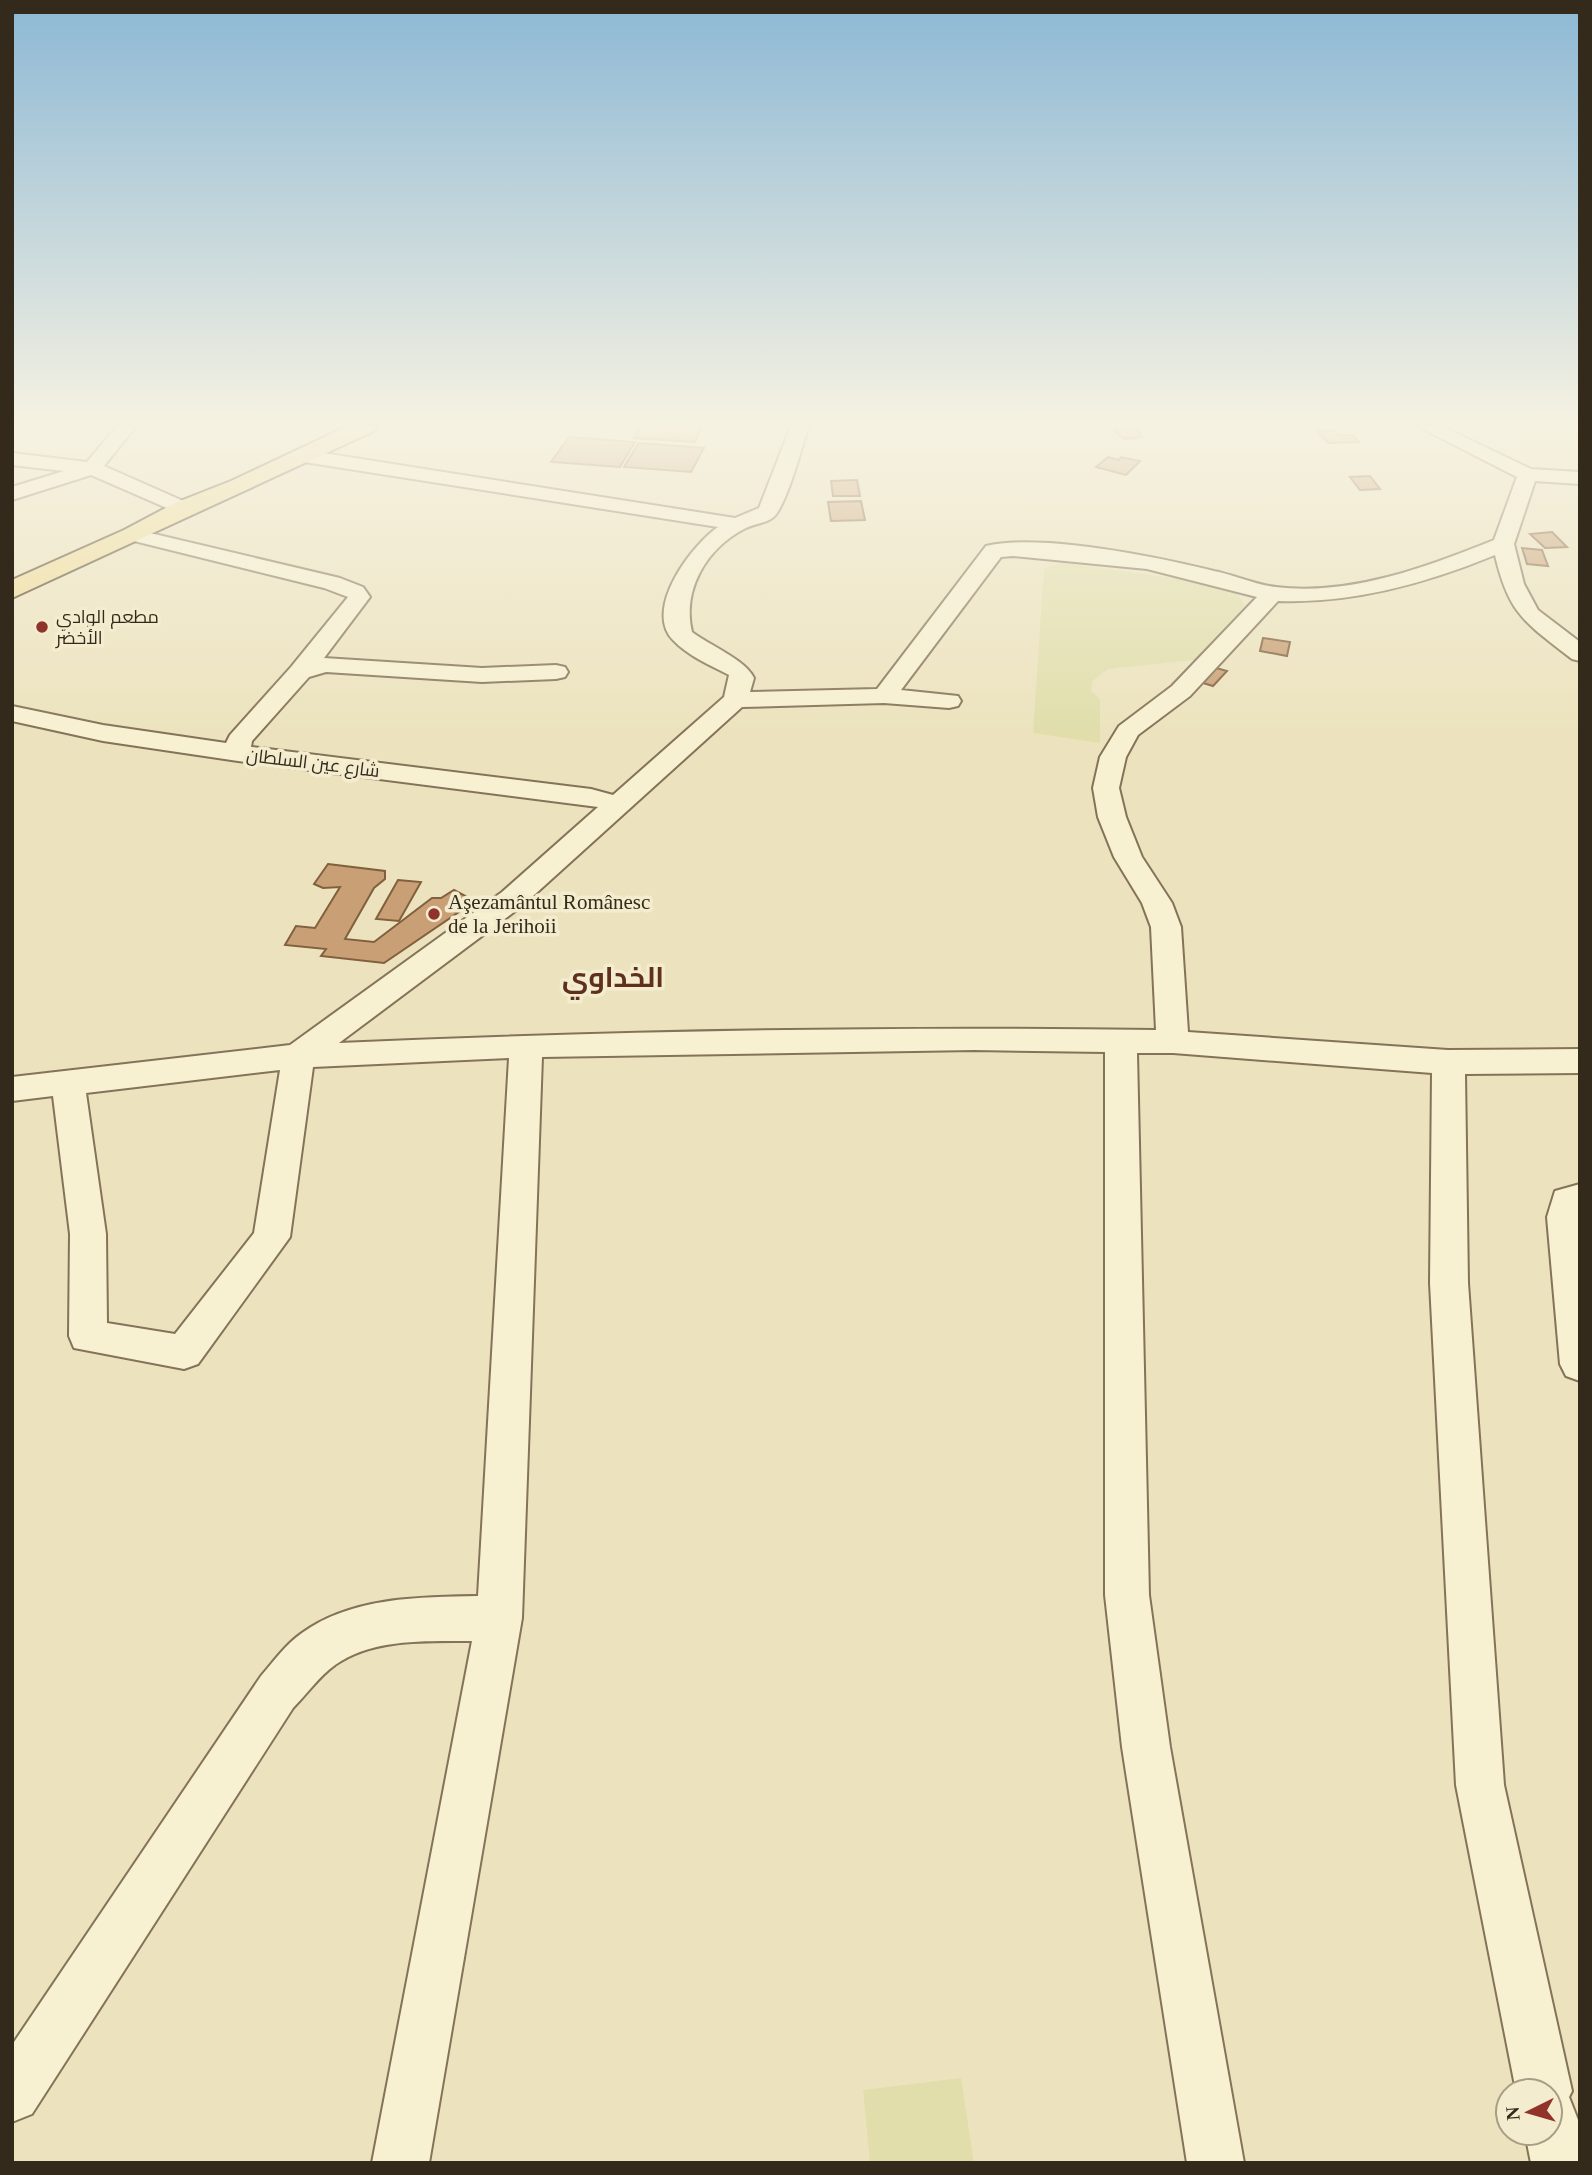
<svg xmlns="http://www.w3.org/2000/svg" width="1592" height="2175" viewBox="0 0 1592 2175" font-family="'Times New Roman',Cairo,serif">
	<rect width="100%" height="100%" fill="#ece3be"/>
	<g fill="#e1deac">
		<polygon points="1516,426 1580,426 1580,468 1520,456"/>
		<polygon points="1063,563 1203,582 1235,591 1245,605 1194,660 1108,669 1092,681 1091,691 1100,699 1100,743 1033,733 1044,568"/>
		<polygon points="961,2078 974,2163 870,2163 863,2090"/>
	</g>
	<g fill="#c9a075" stroke="#82603e" stroke-width="2">
		<polygon points="641,426 702,426 695,442 634,438"/>
		<polygon points="1127,428 1137,429 1142,437 1125,439 1115,432 1118,432 1115,429"/>
		<polygon points="1334,430 1338,435 1353,435 1359,442 1328,443 1317,431"/>
		<polygon points="569,437 635,442 620,467 551,462"/>
		<polygon points="639,443 704,448 691,472 624,467"/>
		<polygon points="1108,457 1119,460 1121,457 1140,461 1126,475 1096,467"/>
		<polygon points="1370,476 1380,489 1360,490 1350,477"/>
		<polygon points="857,480 860,496 833,496 831,481"/>
		<polygon points="861,501 865,520 831,521 828,502"/>
		<polygon points="1552,532 1567,547 1545,548 1530,534"/>
		<polygon points="1522,548 1542,550 1548,566 1527,564"/>
		<polygon points="1263,638 1290,642 1287,656 1260,651"/>
		<polygon points="1216,668 1227,671 1213,686 1203,683"/>
		<polygon points="328,864 385,871 385,879 374,888 345,939 374,942 432,898 441,898 454,890 475,901 384,963 321,956 326,949 285,945 296,926 315,928 340,887 323,888 314,884"/>
		<polygon points="398,880 421,882 399,921 376,919"/>
	</g>
	<g fill="none" stroke-linecap="round" stroke-linejoin="round">
		<defs>
			<g id="minor">
				<polygon points="117,426 136,426 104,466 190,504 193,508 190,512 176,512 91,475 12,500 12,487 64,471 12,465 12,453 87,462"/>
				<path d="M791 426H809C800 451 791 491 777 513 770 524 754 523 744 529 706 549 682 590 692 632 709 645 746 660 754 678L750 692 877 689 986 546C1041 533 1158 557 1214 571 1234 575 1256 585 1276 587 1350 596 1427 567 1494 540L1517 477 1417 426H1441L1531 469 1580 472V484L1535 481 1514 544 1524 584 1538 610 1580 642V661L1572 659C1525 622 1509 615 1495 555 1427 583 1352 604 1278 601L1190 696 1138 735 1126 757 1119 788 1126 817 1142 857 1172 903 1181 927 1188 1032 1448 1050 1580 1049V1073L1465 1074 1468 1283 1504 1785 1572 2091 1569 2097 1580 2125V2163H1531L1525 2133H1550V2091H1516L1456 1785 1430 1283 1432 1073 1173 1053H1137L1149 1595 1170 1747 1244 2163H1187L1122 1747 1105 1595V1052L974 1050 542 1057 522 1618 429 2163H372L472 1641C428 1641 372 1638 335 1665 319 1676 307 1694 293 1708L32 2114 12 2122V2045L261 1676C274 1661 286 1644 302 1633 352 1597 419 1597 478 1596L509 1058 313 1067 290 1237 198 1364 184 1369 74 1348 69 1336 70 1234 53 1096 12 1101V1077L290 1045 502 892 598 807 238 761 103 741 12 721V706L103 725 226 743 230 735 291 667 348 597 324 588 126 539 122 535 126 531 133 529 340 578 363 587 370 597 324 658 482 668 556 665 565 667 568 672 565 677 556 679 482 682 326 672 309 677 252 741 251 747 591 789 613 795 724 697 729 675C710 665 688 656 673 640 643 609 692 545 718 527L304 462 294 456 304 450 735 518 759 508ZM1013 556 1147 569 1257 597 1172 686 1119 726 1100 757 1093 788 1098 817 1114 857 1142 903 1151 927 1156 1030C884 1026 611 1031 339 1043L522 906 742 707 884 703 949 708 958 706 961 701 958 696 901 690 1001 557ZM280 1070 254 1233 175 1334 107 1323 106 1234 86 1093Z"/>
				<polygon points="1580,1184 1580,1381 1566,1376 1560,1364 1547,1217 1555,1191"/>
			</g>
			<polygon id="major" points="348,426 377,426 374,431 12,598 12,580 124,530 175,503 231,481"/>
		</defs>
		<use href="#minor" stroke="#847358" stroke-width="4"/>
		<use href="#major" stroke="#51412c" stroke-width="4"/>
		<use href="#minor" fill="#f7f0d1" fill-rule="evenodd"/>
		<use href="#major" fill="#efdc96" fill-rule="evenodd"/>
	</g>
	<linearGradient id="sky" x2="0" y2="1"><stop stop-color="#8cb8d5"/><stop offset="0.58" stop-color="#f6f2e2"/><stop offset="1" stop-color="#f6f2e2" stop-opacity="0"/></linearGradient>
	<rect width="1592" height="731" fill="url(#sky)"/>
	<g fill="#90332a" stroke="#f4ecce" stroke-width="2.5">
		<circle cx="42" cy="627" r="7"/>
		<circle cx="434" cy="914" r="7"/>
	</g>
	<g text-anchor="middle" stroke-width="7" stroke-linejoin="round" paint-order="stroke">
		<g font-size="18" fill="#332a1c" stroke="#f4ecce" text-anchor="start">
			<text x="56" y="623">مطعم الوادي<tspan x="56" dy="21">الأخضر</tspan></text>
		</g>
		<g font-size="18" fill="#332a1c" stroke="#f4ecce">
			<text transform="translate(313 763) rotate(7)" y="6">شارع عين السلطان</text>
		</g>
		<g font-size="21" fill="#332a1c" stroke="#f4ecce" text-anchor="start">
			<text x="448" y="909">Aşezamântul Românesc<tspan x="448" dy="24">de la Jerihoii</tspan></text>
		</g>
		<g font-size="28" font-weight="bold" fill="#5f311d" stroke="#f4ecce">
			<text x="613" y="987">الخداوي</text>
		</g>
	</g>
	<rect width="1592" height="2175" fill="none" stroke="#332a1c" stroke-width="28"/>
	<g transform="translate(1529 2112) rotate(265)"><circle r="33" fill="#f4ecce" stroke="#a79e87" stroke-width="2"/>
	<path d="M0-5L12 26L0 18L-12 26Z" fill="#90332a"/>
	<text y="-10" font-size="19" font-weight="bold" text-anchor="middle" fill="#332a1c">N</text>
	</g>
</svg>
